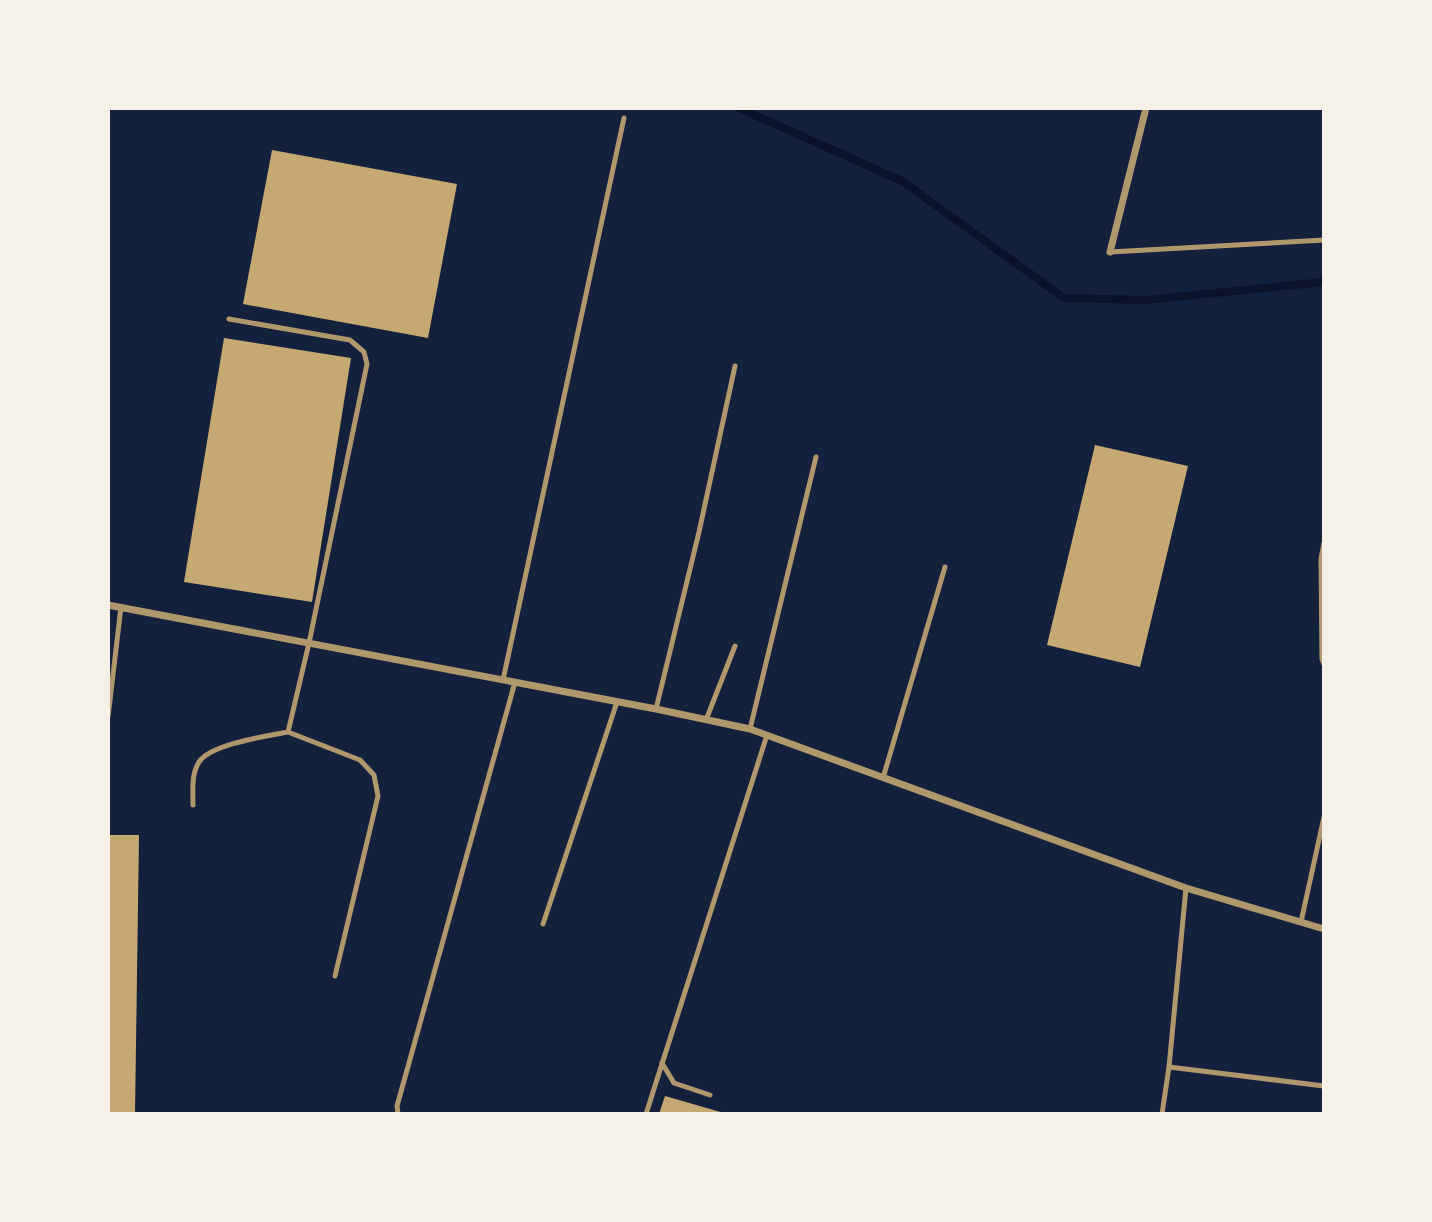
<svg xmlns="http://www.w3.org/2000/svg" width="1432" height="1222" viewBox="0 0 1432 1222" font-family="'Archivo Narrow',sans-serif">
	<rect width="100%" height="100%" fill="#14213d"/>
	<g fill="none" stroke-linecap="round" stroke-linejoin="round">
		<polyline stroke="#0b132b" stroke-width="8" points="739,108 902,181 1064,298 1145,300 1324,282"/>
	</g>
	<g fill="#c6a872">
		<polygon points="272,150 457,184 428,338 243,304"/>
		<polygon points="224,338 351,358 312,602 184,582"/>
		<polygon points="1095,445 1188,466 1140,667 1047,645"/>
		<polygon points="108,835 139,835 135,1114 108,1114"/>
		<polygon points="665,1096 724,1113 724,1114 659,1114"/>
	</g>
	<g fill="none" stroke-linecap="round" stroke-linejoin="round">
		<g stroke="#b1986c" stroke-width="5">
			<polyline points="1110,252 1324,240"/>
			<polyline points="1324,543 1321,559 1322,659 1324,664"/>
			<polyline points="503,680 624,118"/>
			<polyline points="656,709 699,532 735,366"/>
			<polyline points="108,717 121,607"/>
			<polyline points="706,720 735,646"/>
			<polyline points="750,729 816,457"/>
			<polyline points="288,732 360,760 374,775 378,796 335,976"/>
			<polyline points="883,778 945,567"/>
			<path d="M193 805C193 790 191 775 199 762 211 744 267 736 288 732L309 643 367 364 364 352 350 340 229 319"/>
			<polyline points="1301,922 1324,817"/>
			<polyline points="543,924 617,702"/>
			<polyline points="662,1063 674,1083 710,1095"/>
			<polyline points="1169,1067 1324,1086"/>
			<polyline points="398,1114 397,1106 515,682"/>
			<polyline points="646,1114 767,735"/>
			<polyline points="1162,1114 1169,1067 1186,888"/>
		</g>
		<g stroke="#b1986c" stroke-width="7">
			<polyline points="1110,252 1146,108"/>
			<polyline points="108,605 656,709 750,729 1186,888 1324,929"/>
		</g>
	</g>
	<rect width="1432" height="1222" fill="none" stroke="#f6f1e7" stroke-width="220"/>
</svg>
